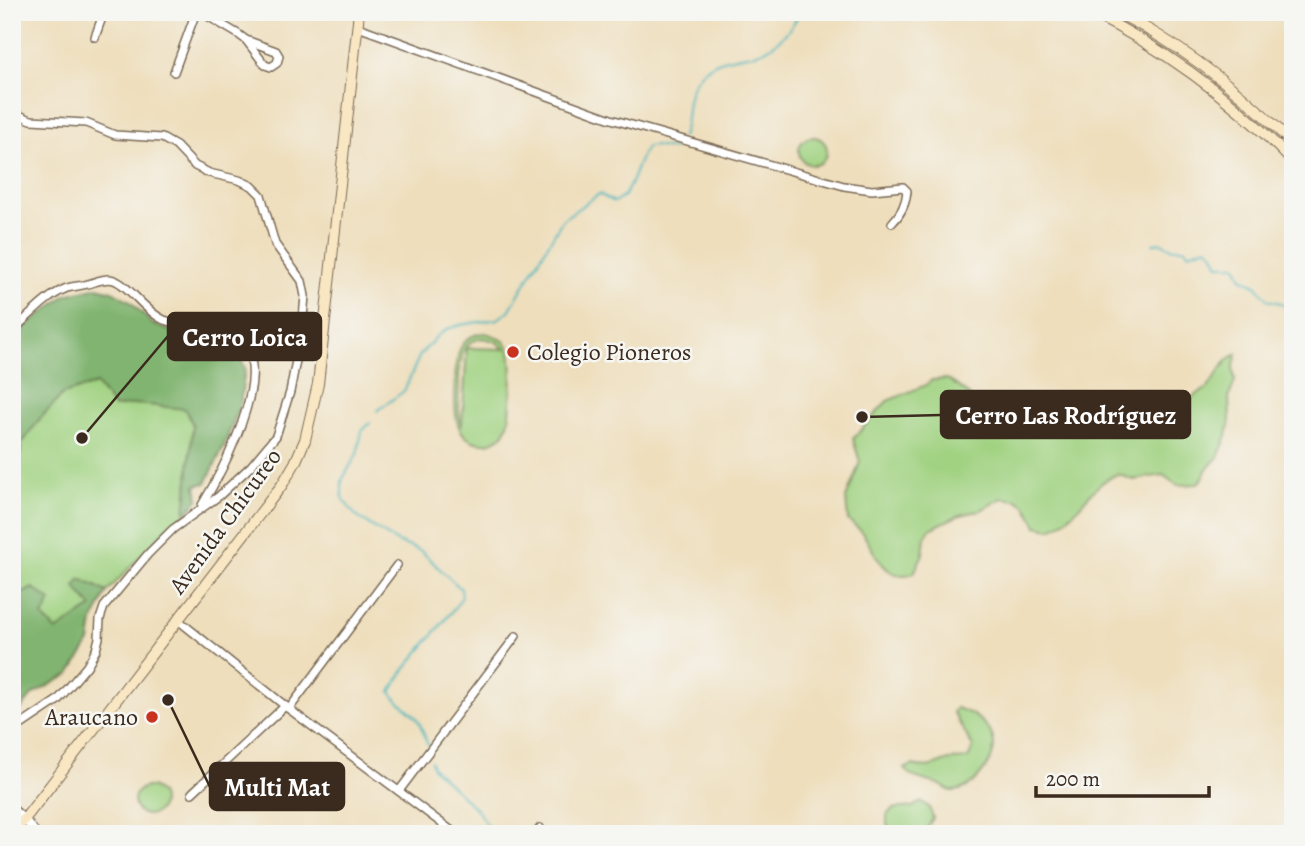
<svg xmlns="http://www.w3.org/2000/svg" width="1305" height="846" viewBox="0 0 1305 846" font-family="Alegreya,serif">
	<rect width="100%" height="100%" fill="#f6f6f2"/>
	<filter id="ink" filterUnits="userSpaceOnUse"><feTurbulence type="fractalNoise" baseFrequency=".0143" numOctaves="2"/><feDisplacementMap in="SourceGraphic" scale="14" xChannelSelector="R" yChannelSelector="G"/><feConvolveMatrix kernelMatrix="1 2 1 2 8 2 1 2 1" color-interpolation-filters="sRGB"/></filter>
	<filter id="wash" filterUnits="userSpaceOnUse"><feTurbulence type="fractalNoise" baseFrequency=".00686" numOctaves="4" result="noise"/><feDisplacementMap in="SourceGraphic" scale="28" xChannelSelector="R" yChannelSelector="G"/><feGaussianBlur stdDeviation="1.57" result="paint"/><feColorMatrix in="noise" values="0 0 0 0 0 0 0 0 0 0 0 0 0 0 0 0 0 1.4 0 .05"/><feComposite in="paint" operator="in"/></filter>
	<g filter="url(#wash)">
		<rect width="100%" height="100%" fill="#eedebc"/>
		<g fill="#a0d281" stroke="#6e7e50" stroke-width="2" fill-rule="evenodd">
			<circle cx="813" cy="151" r="14"/>
			<path d="M485 333C494 335 503 338 508 346 514 356 512 415 507 427 503 437 493 444 482 443 452 440 455 408 455 387 456 364 455 335 485 333ZM483 338 495 341 505 349 467 348 462 426C457 414 457 360 465 349 469 342 475 339 483 338Z"/>
			<path d="M1237 354 1233 369 1235 381 1229 397 1230 420 1227 436 1218 457 1206 470 1203 478 1197 484 1177 485 1163 475 1133 480 1118 474C1089 484 1078 518 1051 529L1037 526 1026 506 1017 500 1002 498 981 510 957 516 930 529 925 537 923 554 914 573C884 584 874 549 861 531 857 527 852 524 848 520L846 498 860 462 853 439 887 401 926 385 932 380 947 379C953 383 966 391 970 397 979 411 958 427 981 439 1003 437 1009 404 1039 400L1051 409 1087 417 1097 410 1100 399 1105 395 1111 399 1119 410 1133 418 1138 431 1142 433 1155 426 1166 412 1208 388 1227 360Z"/>
			<polygon points="96,384 114,407 138,404 185,408 193,425 185,514 167,528 107,592 80,579 75,587 92,607 56,631 42,617 51,601 33,588 12,598 12,469 19,467 21,445 38,421 63,394"/>
			<path d="M956 708C972 712 993 726 994 744 995 762 972 791 953 791 947 791 944 786 938 784 926 780 912 779 904 769L913 765C927 769 933 766 946 761 954 758 961 762 969 757L973 747 953 712Z"/>
			<circle cx="148" cy="801" r="14"/>
			<path d="M922 802 929 807 933 818 925 832 896 834 887 825V815C895 804 901 810 912 807 915 806 918 803 922 802Z"/>
		</g>
		<g fill="#80b46f" stroke="#5e6f46" stroke-width="2">
			<polygon points="98,287 112,291 130,301 152,324 173,332 198,331 221,339 236,352 245,368 240,405 224,446 206,483 196,485 198,500 185,514 193,425 185,409 138,404 114,407 96,384 63,394 38,421 21,445 19,467 12,469 12,338 66,295"/>
			<polygon points="81,579 107,592 93,621 90,642 70,674 33,694 21,709 12,716 12,689 18,678 12,678 12,598 33,588 51,601 43,617 56,631 92,607 75,587"/>
		</g>
		<g fill="none" stroke-linecap="round" stroke-linejoin="round">
			<g stroke="#43b4ba" stroke-width="2">
				<path d="M682 137C689 119 684 97 696 80 710 59 730 58 753 54 774 50 791 30 800 12"/>
				<polyline points="1153,244 1159,242 1172,248 1184,248 1189,253 1207,247 1213,252 1219,265 1236,265 1242,278 1257,286 1268,300 1281,303 1293,312"/>
				<path d="M377 411 404 391 420 355 437 336 447 329 460 325 498 319 509 311 563 219 599 194 614 202C632 198 635 162 647 147L653 146 672 149 681 143"/>
				<path d="M370 423 362 431 357 454 342 480V494L345 502 356 516 397 542 421 551 461 589 462 597 453 610 402 673 391 692C398 703 408 708 416 717 422 726 424 735 428 745"/>
				<polyline points="431,761 433,768 477,810 493,834"/>
			</g>
		</g>
	</g>
	<g filter="url(#ink)">
		<g fill="none" stroke-linecap="round" stroke-linejoin="round">
			<defs>
				<g id="minor">
					<polyline points="201,12 238,34 246,40 265,65 271,67 277,63 279,56 276,51 246,40"/>
					<path d="M358 27 611 119 844 186 872 190 903 187 907 191C906 204 901 214 892 223"/>
					<polyline points="95,37 104,12"/>
					<polyline points="174,72 196,12"/>
					<polyline points="12,112 31,120 86,123 115,135 162,138 176,146 195,166 209,173 239,180 252,186 261,195 275,244 302,281 305,296 302,329 290,392 276,436 251,466 219,496 173,529 148,554 104,607 100,619 99,638 96,650 87,666 58,700 12,731"/>
					<path d="M12 331C29 317 46 296 67 288 74 286 81 286 88 284 96 282 105 277 114 280 129 285 144 311 164 320 182 327 203 321 221 330 231 334 248 350 251 360 260 398 222 472 202 505"/>
					<polyline points="178,620 289,709 456,834"/>
					<polyline points="289,709 397,565"/>
					<polyline points="399,791 516,636"/>
					<polyline points="192,793 285,706"/>
					<polyline points="12,808 24,819"/>
					<polyline points="536,834 540,828"/>
				</g>
				<polyline id="tertiary" points="24,819 37,834"/>
				<g id="secondary">
					<path d="M1090 12C1167 50 1234 100 1293 162"/>
					<path d="M1117 12C1182 46 1242 92 1293 144"/>
					<polyline points="13,834 282,485 295,463 305,440 318,384 359,12"/>
				</g>
			</defs>
			<use href="#minor" stroke="#7a6955" stroke-width="10"/>
			<use href="#tertiary" stroke="#7a6955" stroke-width="10"/>
			<use href="#secondary" stroke="#7a6955" stroke-width="12"/>
			<use href="#minor" stroke="#fff" stroke-width="7"/>
			<use href="#tertiary" stroke="#fff" stroke-width="8"/>
			<use href="#secondary" stroke="#f9e7c3" stroke-width="10"/>
		</g>
	</g>
	<g fill="#c8321e" stroke="#f6f6f2" stroke-width="2.5">
		<circle cx="513" cy="352" r="7"/>
		<circle cx="152" cy="717" r="7"/>
	</g>
	<g text-anchor="middle" stroke-width="5" stroke-linejoin="round" paint-order="stroke">
		<g font-size="24" fill="#3b2a1e" stroke="#f6f6f2" text-anchor="start">
			<text x="527" y="360">Colegio Pioneros</text>
			<text x="138" y="725" text-anchor="end">Araucano</text>
		</g>
		<g font-size="24" fill="#3b2a1e" stroke="#f6f6f2">
			<text transform="translate(225 521) rotate(-54)" y="8">Avenida Chicureo</text>
		</g>
	</g>
	<path fill="none" stroke="#3b2a1e" stroke-width="2.5" d="M82 438L168 336M862 417L941 415M168 700L210 787"/>
	<g fill="#3b2a1e" stroke="#f6f6f2" stroke-width="2.5">
		<circle cx="82" cy="438" r="7"/>
		<circle cx="862" cy="417" r="7"/>
		<circle cx="168" cy="700" r="7"/>
	</g>
	<g fill="#3b2a1e" stroke="#3b2a1e" stroke-width="2.5">
		<rect x="168" y="313" width="153" height="47" rx="7"/>
		<rect x="941" y="391" width="249" height="47" rx="7"/>
		<rect x="210" y="763" width="134" height="47" rx="7"/>
	</g>
	<g font-size="26" text-anchor="middle" font-weight="bold" fill="#fff">
		<text x="245" y="346">Cerro Loica</text>
		<text x="1066" y="424">Cerro Las Rodríguez</text>
		<text x="277" y="796">Multi Mat</text>
	</g>
	<rect width="1305" height="846" fill="none" stroke="#f6f6f2" stroke-width="42"/>
	<path d="M1036 786v10h173v-10" fill="none" stroke="#3b2a1e" stroke-width="3.5"/>
	<text x="1046" y="786" font-size="21" fill="#3b2a1e" stroke="#f6f6f2" stroke-width="5" paint-order="stroke">200 m</text>
</svg>
